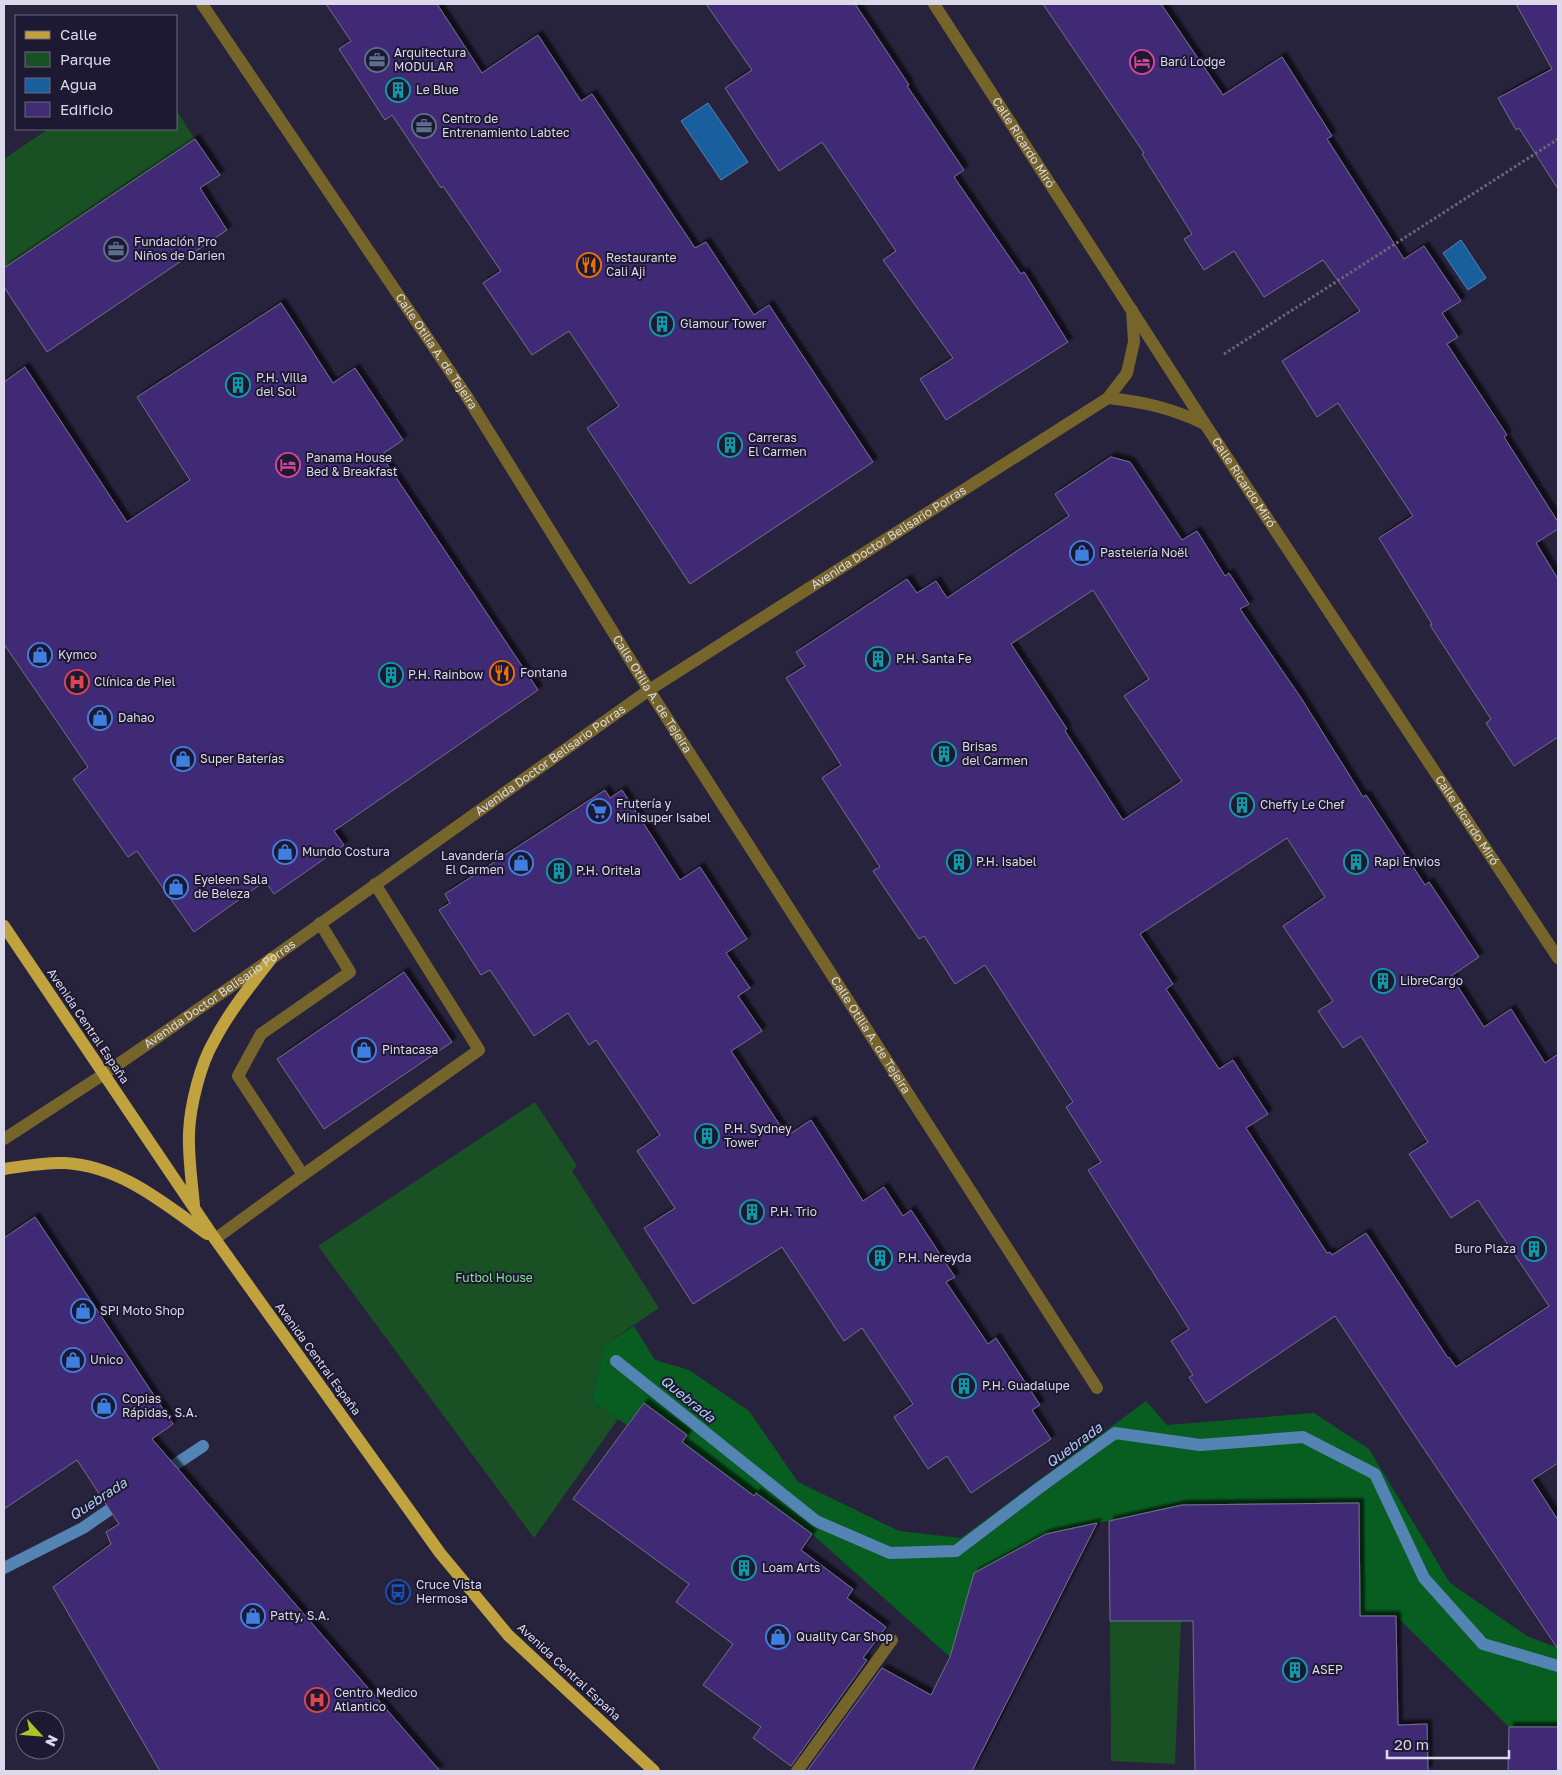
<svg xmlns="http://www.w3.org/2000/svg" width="1562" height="1775" viewBox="0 0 1562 1775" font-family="'Golos Text',sans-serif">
	<defs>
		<filter id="shadow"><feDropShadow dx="4.5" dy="-4.5" stdDeviation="1" flood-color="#0009"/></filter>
	</defs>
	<rect width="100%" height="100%" fill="#28233d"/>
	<g fill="#195124">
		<polygon points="176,110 195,139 4,268 4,159 48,129 176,129"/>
		<polygon points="535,1102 577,1166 572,1171 659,1308 604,1345 592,1402 618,1419 534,1538 318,1246"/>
		<polygon points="1110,1621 1181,1621 1175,1764 1111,1761"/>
	</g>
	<polygon fill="#085d21" points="634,1326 655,1360 689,1370 749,1411 798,1482 899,1531 961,1538 1146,1401 1167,1425 1314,1413 1369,1449 1450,1583 1527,1636 1558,1648 1558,1727 1509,1727 1396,1616 1360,1616 1359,1503 1184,1505 1046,1534 974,1573 950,1657 812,1534 756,1493 754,1495 682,1442 687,1435 644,1403 627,1425 592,1402 604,1345"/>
	<g fill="#1a5f9d" stroke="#5484b4">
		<polygon points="708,103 748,162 721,180 681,121"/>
		<polygon points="1461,240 1486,278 1468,290 1443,253"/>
	</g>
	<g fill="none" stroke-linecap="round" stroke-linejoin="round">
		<g stroke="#5484b4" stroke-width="12">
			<polyline points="616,1361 816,1521 890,1553 956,1551 1039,1488 1115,1433 1200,1445 1303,1437 1375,1474 1424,1578 1483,1644 1558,1666"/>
			<polyline points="161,1474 203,1446"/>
			<polyline points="4,1568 83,1528 122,1501"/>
		</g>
	</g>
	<g fill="#402c75" stroke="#736e8c" fill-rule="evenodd" filter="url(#shadow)">
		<polygon points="326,4 437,4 482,73 538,35 581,101 592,94 695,248 706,242 754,315 769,305 873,462 690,584 587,428 619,406 569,331 532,355 483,283 501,271 443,186 441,188 392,115 385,120 339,49 351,41"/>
		<polygon points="706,4 855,4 909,85 907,86 964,170 954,177 1021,274 1024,272 1068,342 946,420 920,379 953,358 883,260 896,251 822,142 779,171 725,88 752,70"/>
		<polygon points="1043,4 1161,4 1223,95 1282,57 1332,136 1327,139 1404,259 1424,246 1461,301 1442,313 1458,337 1447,344 1507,435 1504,437 1558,522 1558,529 1536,543 1558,579 1558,737 1514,766 1486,723 1491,719 1430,625 1432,624 1379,538 1413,516 1338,403 1317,417 1282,361 1360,311 1323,260 1264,297 1234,251 1204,270 1184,239 1192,234 1142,154 1144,153"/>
		<polygon points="1516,4 1558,4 1558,189 1519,128 1516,130 1498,98 1552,69"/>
		<polygon points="195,139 220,175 200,188 227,230 47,352 4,287 4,268"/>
		<polygon points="281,303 333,383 355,368 403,440 381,455 538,690 334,831 344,845 274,894 265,881 194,932 137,851 128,857 73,779 88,767 4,644 4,382 25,367 127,522 190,480 137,397"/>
		<path d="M1111 457 1130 462 1182 540 1197 531 1225 576 1229 573 1249 604 1240 609 1301 698 1363 797 1366 795 1425 885 1429 882 1479 957 1451 976 1484 1027 1511 1009 1545 1063 1558 1054V1463L1532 1480 1558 1520V1649L1335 1316 1206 1403 1189 1377 1193 1375 1171 1341 1189 1329 1088 1170 1101 1162 1066 1107 1073 1102 985 965 955 984 924 936 919 939 873 871 880 867 822 778 841 765 786 678 805 666 796 652 907 579 917 593 936 581 947 598 1069 516 1055 494ZM1093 590 1149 679 1124 696 1182 781 1123 820 1065 731 1067 729 1011 644ZM1287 838 1325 897 1283 926 1333 1001 1318 1011 1343 1048 1361 1036 1428 1142 1409 1154 1451 1218 1478 1200 1549 1306 1456 1367 1449 1357 1448 1358 1366 1233 1332 1255 1330 1252 1327 1253 1246 1128 1268 1114 1233 1060 1219 1069 1166 989 1173 984 1140 934Z"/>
		<polygon points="605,790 610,798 622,790 680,880 700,867 747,939 726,953 750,988 738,996 762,1031 731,1051 787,1136 811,1120 863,1201 884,1187 903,1216 911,1210 955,1277 946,1282 988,1344 996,1338 1040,1405 1032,1410 1051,1439 971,1493 947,1456 928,1469 894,1417 913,1404 862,1328 844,1341 782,1247 693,1304 644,1228 675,1208 637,1151 660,1135 596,1040 589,1045 568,1013 534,1036 490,970 481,975 439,910 450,903 445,894"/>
		<polygon points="404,972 452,1042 324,1129 277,1059"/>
		<polygon points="35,1217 173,1424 152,1439 440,1771 160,1771 53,1587 111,1544 106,1532 119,1524 77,1460 4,1509 4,1238"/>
		<polygon points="644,1403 687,1435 682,1442 754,1496 756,1493 812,1534 801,1550 853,1589 847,1598 886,1627 863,1658 867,1660 791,1766 753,1738 761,1727 703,1685 733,1644 676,1602 689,1584 573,1499"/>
		<polygon points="1359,1503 1360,1616 1396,1616 1398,1725 1427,1724 1428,1771 1195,1771 1193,1621 1110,1621 1109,1521 1182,1505"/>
		<polygon points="1097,1523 972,1771 807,1771 882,1668 931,1695 950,1657 974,1573 1046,1534"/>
		<polygon points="1509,1727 1558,1727 1558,1771 1508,1771"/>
	</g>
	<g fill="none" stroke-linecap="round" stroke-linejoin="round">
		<polyline stroke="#6a667c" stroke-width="3" stroke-dasharray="2.5 2.5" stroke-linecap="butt" points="1224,354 1558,139"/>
		<g stroke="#76652a" stroke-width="12">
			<path id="s1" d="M202 4 466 395 649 690 1097 1388"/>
			<path id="s2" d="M934 4 1205 424 1558 958"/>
			<path d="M1108 398C1145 402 1171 408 1205 424"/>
			<path id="s3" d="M4 1139 104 1074 271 959 649 690 1108 398 1127 373 1134 342 1132 310"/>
			<polyline points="303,1175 479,1050 375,884"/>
			<polyline points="215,1239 303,1175 238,1076 261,1034 350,972 320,923"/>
			<polyline points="797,1771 892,1640"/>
		</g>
		<g stroke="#c0a23e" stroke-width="12">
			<polyline points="4,926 215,1239 440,1553 508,1635 654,1771"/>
			<path d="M4 1169C24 1166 45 1162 65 1163 120 1166 164 1203 207 1234"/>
			<path d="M194 1206C192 1182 188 1157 189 1133 190 1106 200 1065 214 1041 229 1012 251 985 271 959"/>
		</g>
	</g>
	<defs>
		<symbol id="office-ring" viewBox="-11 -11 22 22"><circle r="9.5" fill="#1e1932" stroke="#5c6f8a" stroke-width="1.5"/><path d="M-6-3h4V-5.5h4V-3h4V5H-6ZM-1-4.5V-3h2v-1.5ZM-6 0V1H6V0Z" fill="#5c6f8a"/></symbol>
		<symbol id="hotel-ring" viewBox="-11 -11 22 22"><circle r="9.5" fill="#1e1932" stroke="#d1479c" stroke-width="1.5"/><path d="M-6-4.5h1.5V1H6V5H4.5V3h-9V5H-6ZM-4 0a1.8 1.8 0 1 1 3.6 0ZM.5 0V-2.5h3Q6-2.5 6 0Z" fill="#d1479c"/></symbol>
		<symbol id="building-ring" viewBox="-11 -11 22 22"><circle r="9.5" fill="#1e1932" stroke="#0f9aa8" stroke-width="1.5"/><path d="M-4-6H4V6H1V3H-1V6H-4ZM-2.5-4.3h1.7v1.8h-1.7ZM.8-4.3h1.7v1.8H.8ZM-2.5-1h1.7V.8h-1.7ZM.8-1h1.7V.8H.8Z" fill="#0f9aa8"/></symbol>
		<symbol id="restaurant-ring" viewBox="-11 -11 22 22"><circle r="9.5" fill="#1e1932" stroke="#e8710a" stroke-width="1.5"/><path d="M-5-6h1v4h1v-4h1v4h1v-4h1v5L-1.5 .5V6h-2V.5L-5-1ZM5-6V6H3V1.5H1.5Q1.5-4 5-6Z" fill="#e8710a"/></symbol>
		<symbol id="shop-ring" viewBox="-11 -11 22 22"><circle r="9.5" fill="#1e1932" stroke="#3f7fe0" stroke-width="1.5"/><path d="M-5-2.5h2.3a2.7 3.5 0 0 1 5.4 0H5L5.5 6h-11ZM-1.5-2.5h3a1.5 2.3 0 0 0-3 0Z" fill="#3f7fe0"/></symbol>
		<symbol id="hospital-ring" viewBox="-11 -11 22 22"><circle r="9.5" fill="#1e1932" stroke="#e0444e" stroke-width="1.5"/><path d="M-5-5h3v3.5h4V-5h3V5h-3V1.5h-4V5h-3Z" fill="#e0444e"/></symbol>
		<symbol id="supermarket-ring" viewBox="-11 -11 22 22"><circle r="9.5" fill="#1e1932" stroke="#3f7fe0" stroke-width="1.5"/><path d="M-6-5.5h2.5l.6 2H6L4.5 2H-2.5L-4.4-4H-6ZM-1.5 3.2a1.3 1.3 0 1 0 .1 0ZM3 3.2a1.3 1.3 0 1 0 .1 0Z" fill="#3f7fe0"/></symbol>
		<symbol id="bus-ring" viewBox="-11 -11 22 22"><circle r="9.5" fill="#1e1932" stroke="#1a4fb4" stroke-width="1.5"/><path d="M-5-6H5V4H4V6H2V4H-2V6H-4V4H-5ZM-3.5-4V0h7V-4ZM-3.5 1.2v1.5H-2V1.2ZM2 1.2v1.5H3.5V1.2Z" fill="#1a4fb4"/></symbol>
	</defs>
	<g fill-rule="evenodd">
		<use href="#office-ring" x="363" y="46" width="28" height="28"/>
		<use href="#hotel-ring" x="1128" y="48" width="28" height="28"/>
		<use href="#building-ring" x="384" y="76" width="28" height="28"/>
		<use href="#office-ring" x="410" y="112" width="28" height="28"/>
		<use href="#office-ring" x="102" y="235" width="28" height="28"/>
		<use href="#restaurant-ring" x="575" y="251" width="28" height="28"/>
		<use href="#building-ring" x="648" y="310" width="28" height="28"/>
		<use href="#building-ring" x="224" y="371" width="28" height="28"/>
		<use href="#building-ring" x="716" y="431" width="28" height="28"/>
		<use href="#hotel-ring" x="274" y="451" width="28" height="28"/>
		<use href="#shop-ring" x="1068" y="539" width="28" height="28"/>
		<use href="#shop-ring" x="26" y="641" width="28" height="28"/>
		<use href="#building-ring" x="864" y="645" width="28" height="28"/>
		<use href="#restaurant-ring" x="488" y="659" width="28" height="28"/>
		<use href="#building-ring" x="377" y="661" width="28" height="28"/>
		<use href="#hospital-ring" x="63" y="668" width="28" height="28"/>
		<use href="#shop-ring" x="86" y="704" width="28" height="28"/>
		<use href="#building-ring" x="930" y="740" width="28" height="28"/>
		<use href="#shop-ring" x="169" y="745" width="28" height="28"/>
		<use href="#building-ring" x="1228" y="791" width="28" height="28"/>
		<use href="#supermarket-ring" x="585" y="797" width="28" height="28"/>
		<use href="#shop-ring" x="271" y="838" width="28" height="28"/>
		<use href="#building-ring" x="945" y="848" width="28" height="28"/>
		<use href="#building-ring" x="1342" y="848" width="28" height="28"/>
		<use href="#shop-ring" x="507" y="849" width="28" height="28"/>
		<use href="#building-ring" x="545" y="857" width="28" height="28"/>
		<use href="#shop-ring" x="162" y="873" width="28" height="28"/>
		<use href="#building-ring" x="1369" y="967" width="28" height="28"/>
		<use href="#shop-ring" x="350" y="1036" width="28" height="28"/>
		<use href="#building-ring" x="693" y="1122" width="28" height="28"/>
		<use href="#building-ring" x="738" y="1198" width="28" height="28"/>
		<use href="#building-ring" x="1520" y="1235" width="28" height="28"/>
		<use href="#building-ring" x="866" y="1244" width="28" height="28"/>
		<use href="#shop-ring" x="69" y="1297" width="28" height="28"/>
		<use href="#shop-ring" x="59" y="1346" width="28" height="28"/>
		<use href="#building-ring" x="950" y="1372" width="28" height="28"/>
		<use href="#shop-ring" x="90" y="1392" width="28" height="28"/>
		<use href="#building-ring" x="730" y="1554" width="28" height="28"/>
		<use href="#bus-ring" x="384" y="1578" width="28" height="28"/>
		<use href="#shop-ring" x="239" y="1602" width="28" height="28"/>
		<use href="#shop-ring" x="764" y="1623" width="28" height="28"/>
		<use href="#building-ring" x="1281" y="1656" width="28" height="28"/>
		<use href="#hospital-ring" x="303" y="1686" width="28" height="28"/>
	</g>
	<g text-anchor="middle" stroke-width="4" stroke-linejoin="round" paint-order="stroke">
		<g font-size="12" fill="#dcd9ea" stroke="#1e1932" text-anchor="start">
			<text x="394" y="57">Arquitectura<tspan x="394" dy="14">MODULAR</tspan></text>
			<text x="1160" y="66">Barú Lodge</text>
			<text x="416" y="94">Le Blue</text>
			<text x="442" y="123">Centro de<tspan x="442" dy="14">Entrenamiento Labtec</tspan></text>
			<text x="134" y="246">Fundación Pro<tspan x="134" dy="14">Niños de Darien</tspan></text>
			<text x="606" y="262">Restaurante<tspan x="606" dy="14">Cali Aji</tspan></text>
			<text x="680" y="328">Glamour Tower</text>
			<text x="256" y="382">P.H. Villa<tspan x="256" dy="14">del Sol</tspan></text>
			<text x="748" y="442">Carreras<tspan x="748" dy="14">El Carmen</tspan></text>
			<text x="306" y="462">Panama House<tspan x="306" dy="14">Bed &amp; Breakfast</tspan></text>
			<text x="1100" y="557">Pastelería Noël</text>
			<text x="58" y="659">Kymco</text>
			<text x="896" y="663">P.H. Santa Fe</text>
			<text x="520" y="677">Fontana</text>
			<text x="408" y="679">P.H. Rainbow</text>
			<text x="94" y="686">Clínica de Piel</text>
			<text x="118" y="722">Dahao</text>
			<text x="962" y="751">Brisas<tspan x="962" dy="14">del Carmen</tspan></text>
			<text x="200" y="763">Super Baterías</text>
			<text x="616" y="808">Frutería y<tspan x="616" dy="14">Minisuper Isabel</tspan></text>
			<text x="1260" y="809">Cheffy Le Chef</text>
			<text x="302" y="856">Mundo Costura</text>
			<text x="504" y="860" text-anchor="end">Lavandería<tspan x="504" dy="14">El Carmen</tspan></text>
			<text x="976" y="866">P.H. Isabel</text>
			<text x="1374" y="866">Rapi Envios</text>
			<text x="576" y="875">P.H. Oritela</text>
			<text x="194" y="884">Eyeleen Sala<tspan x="194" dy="14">de Beleza</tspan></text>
			<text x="1400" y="985">LibreCargo</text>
			<text x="382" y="1054">Pintacasa</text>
			<text x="724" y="1133">P.H. Sydney<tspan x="724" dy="14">Tower</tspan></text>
			<text x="770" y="1216">P.H. Trio</text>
			<text x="1516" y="1253" text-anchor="end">Buro Plaza</text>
			<text x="898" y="1262">P.H. Nereyda</text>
			<text x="100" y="1315">SPI Moto Shop</text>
			<text x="90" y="1364">Unico</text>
			<text x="982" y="1390">P.H. Guadalupe</text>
			<text x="122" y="1403">Copias<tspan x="122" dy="14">Rápidas, S.A.</tspan></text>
			<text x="762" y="1572">Loam Arts</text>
			<text x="416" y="1589">Cruce Vista<tspan x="416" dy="14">Hermosa</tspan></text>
			<text x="270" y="1620">Patty, S.A.</text>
			<text x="796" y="1641">Quality Car Shop</text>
			<text x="1312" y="1674">ASEP</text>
			<text x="334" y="1697">Centro Medico<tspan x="334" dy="14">Atlantico</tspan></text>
		</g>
		<g font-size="12" fill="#dcd9ea" stroke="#1e1932">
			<text dy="4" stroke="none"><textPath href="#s2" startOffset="165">Calle Ricardo Miró</textPath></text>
			<text dy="4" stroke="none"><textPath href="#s1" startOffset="419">Calle Otilia A. de Tejeira</textPath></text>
			<text dy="4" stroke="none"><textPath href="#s2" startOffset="570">Calle Ricardo Miró</textPath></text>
			<text dy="4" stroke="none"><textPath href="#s3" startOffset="1070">Avenida Doctor Belisario Porras</textPath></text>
			<text dy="4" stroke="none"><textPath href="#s1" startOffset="824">Calle Otilia A. de Tejeira</textPath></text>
			<text dy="4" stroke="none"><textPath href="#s3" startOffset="665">Avenida Doctor Belisario Porras</textPath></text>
			<text dy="4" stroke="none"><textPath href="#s2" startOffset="975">Calle Ricardo Miró</textPath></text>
			<text dy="4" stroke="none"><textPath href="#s3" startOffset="260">Avenida Doctor Belisario Porras</textPath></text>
			<text transform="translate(88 1026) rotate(56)" y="4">Avenida Central España</text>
			<text dy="4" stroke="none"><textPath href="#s1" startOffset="1229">Calle Otilia A. de Tejeira</textPath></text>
			<text transform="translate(318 1359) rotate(54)" y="4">Avenida Central España</text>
			<text transform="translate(569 1672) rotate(43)" y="4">Avenida Central España</text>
		</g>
		<g font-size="12" fill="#81e38f" stroke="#1e1932">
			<text x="494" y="1282">Futbol House</text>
		</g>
		<g font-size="14" font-style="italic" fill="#aecef1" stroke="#1e1932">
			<text transform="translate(688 1399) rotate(39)" y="5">Quebrada</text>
			<text transform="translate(1074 1445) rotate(-36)" y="5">Quebrada</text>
			<text transform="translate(98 1499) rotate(-33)" y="5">Quebrada</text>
		</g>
	</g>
	<rect width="1562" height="1775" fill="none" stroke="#dcd9ea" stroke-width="10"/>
	<rect x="15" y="15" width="162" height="115" fill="#1e1932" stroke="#6a667c"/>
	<rect x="25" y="31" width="25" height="8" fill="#c0a23e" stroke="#6a667c"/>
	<text x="60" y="40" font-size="15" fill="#dcd9ea">Calle</text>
	<rect x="25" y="52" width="25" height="15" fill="#195124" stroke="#6a667c"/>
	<text x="60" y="65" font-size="15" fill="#dcd9ea">Parque</text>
	<rect x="25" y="78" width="25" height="15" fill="#1a5f9d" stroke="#6a667c"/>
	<text x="60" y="90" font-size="15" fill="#dcd9ea">Agua</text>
	<rect x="25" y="102" width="25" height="15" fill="#402c75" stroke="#6a667c"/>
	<text x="60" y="115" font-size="15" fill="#dcd9ea">Edificio</text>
	<g transform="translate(40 1735) rotate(116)"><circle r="24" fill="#1e1932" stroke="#6a667c"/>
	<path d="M0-4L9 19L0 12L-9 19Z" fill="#a7c820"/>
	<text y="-8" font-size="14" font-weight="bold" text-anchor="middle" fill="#dcd9ea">N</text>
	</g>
	<path d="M1387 1750v8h122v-8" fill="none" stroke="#dcd9ea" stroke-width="2.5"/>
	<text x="1394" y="1750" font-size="15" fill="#dcd9ea" stroke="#1e1932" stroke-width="4" paint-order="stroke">20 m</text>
</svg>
